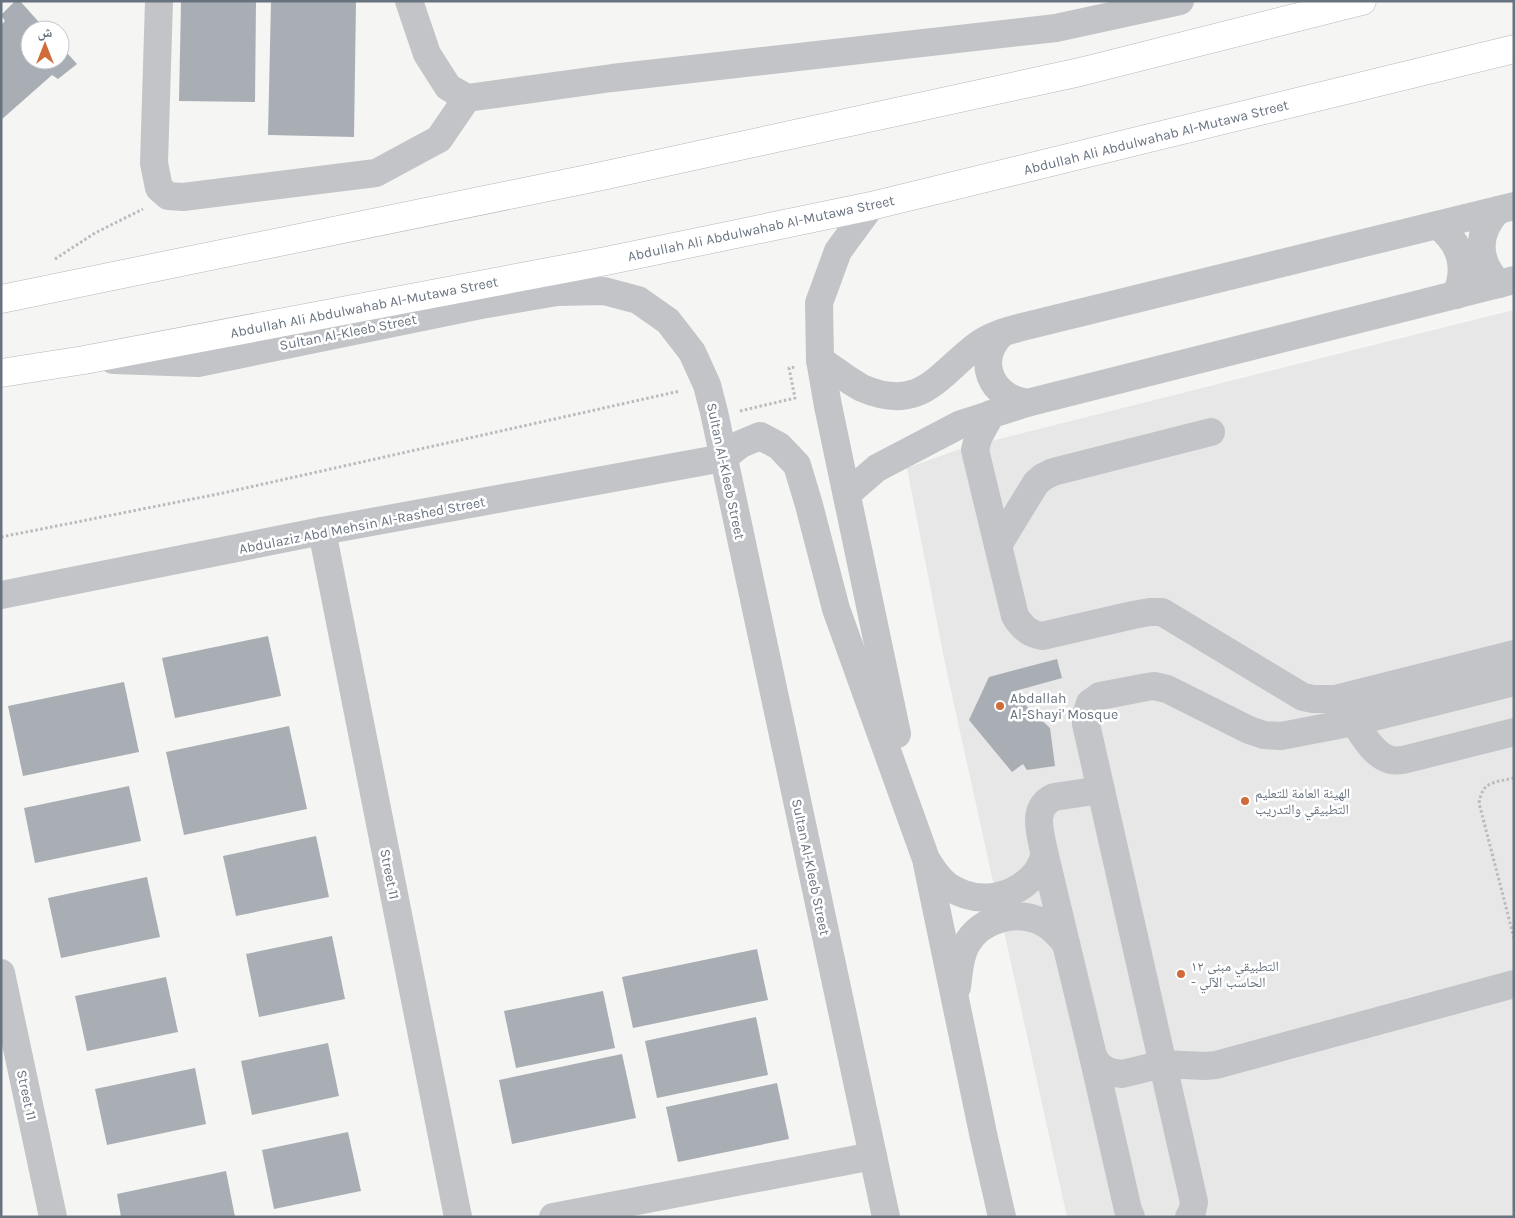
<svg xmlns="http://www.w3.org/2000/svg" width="1515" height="1218" viewBox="0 0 1515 1218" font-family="Karla,'Noto Naskh Arabic',sans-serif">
	<rect width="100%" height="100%" fill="#f5f6f3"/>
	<polygon fill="#e6e7e6" points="1514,310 1514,1217 1067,1217 946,668 907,468 963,448"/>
	<g fill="#a8aeb4">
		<polygon points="15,1 20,1 46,30 30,30 30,60 60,60 60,45 77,64 58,79 52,75 1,120 1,25 5,21 1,15"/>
		<polygon points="181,1 256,1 255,102 179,101"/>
		<polygon points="271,1 356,1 354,137 268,135"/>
		<polygon points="268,636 281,696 175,718 162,658"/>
		<polygon points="1057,659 1062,678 1011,692 1050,728 1055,766 1027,770 1023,764 1012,772 969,720 989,677"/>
		<polygon points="124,682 139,752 23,776 8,706"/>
		<polygon points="289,726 307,809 184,835 166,752"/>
		<polygon points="129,786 141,841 35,863 24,808"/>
		<polygon points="316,836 329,897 236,916 223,856"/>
		<polygon points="147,877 160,937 61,958 48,898"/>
		<polygon points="332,936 345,999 259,1017 246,954"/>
		<polygon points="757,949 768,1000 633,1028 622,977"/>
		<polygon points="166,977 178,1032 87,1051 75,996"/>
		<polygon points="603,991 615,1048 516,1068 504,1011"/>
		<polygon points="756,1017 768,1075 657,1098 645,1041"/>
		<polygon points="328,1043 339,1096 252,1115 241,1061"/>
		<polygon points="622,1054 636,1118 512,1144 499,1080"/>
		<polygon points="195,1068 206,1124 107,1145 95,1089"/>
		<polygon points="777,1083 789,1139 678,1162 666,1107"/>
		<polygon points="348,1132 361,1191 274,1209 262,1150"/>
		<polygon points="226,1171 235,1217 121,1217 117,1194"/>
	</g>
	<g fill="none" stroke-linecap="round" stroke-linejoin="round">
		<defs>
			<g id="major">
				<polyline points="1,299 602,176 1080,72 1362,1"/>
				<polyline points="1,373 84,360 606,261 871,206 1514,49"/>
			</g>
		</defs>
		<use href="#major" stroke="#b3b6ba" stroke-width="29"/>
		<g stroke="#b9bbbe" stroke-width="3" stroke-dasharray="2.5 2.5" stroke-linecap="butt">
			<polyline points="55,259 95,233 143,209"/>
			<polyline points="740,411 795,398 789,368 795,367"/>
			<polyline points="1,537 223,493 680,391"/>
			<path d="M1514 778C1494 783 1483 780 1479 803L1514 938"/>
		</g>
		<g stroke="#c2c4c7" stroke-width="28">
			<polyline points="159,1 154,163 159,188 168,196 183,197 376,173 439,139 467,98"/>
			<polyline points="409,1 427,54 448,87 467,98 612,78 1056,28 1180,1"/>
			<polyline points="871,206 838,251 819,303 820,360 828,406 897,734"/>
			<path d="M1498 210C1476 233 1476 261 1499 284"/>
			<path d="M1437 225C1461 243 1468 267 1456 295"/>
			<path d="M1002 333C975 360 990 397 1027 403"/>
			<polyline points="113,360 198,363 481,305 557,292 604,291 638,300 668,321 692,352 707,385 714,412 886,1217"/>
			<path d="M820 360C834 369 848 381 862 388 922 414 939 373 979 344 992 335 1007 331 1022 327L1514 206"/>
			<path d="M991 414 978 438 975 450 1015 616C1022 627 1029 634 1042 636L1133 615 1150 612H1162L1303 697 1313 699H1335L1514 654"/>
			<polyline points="847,494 877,468 961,424 1027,403 1514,280"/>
			<polyline points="322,531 458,1217"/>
			<polyline points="998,545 1036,483 1043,477 1053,472 1211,432"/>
			<path d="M1 595 322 531 723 458 741 444 760 436 779 446 797 465 809 505 836 609 926 859C932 869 938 879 948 886 977 906 1014 899 1036 873 1040 868 1042 861 1045 856"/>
			<path d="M1354 722C1363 735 1374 756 1391 760 1394 761 1399 760 1403 760L1514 732"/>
			<path d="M1101 790 1054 797C1030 808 1041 835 1045 856L1093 1056 1128 1210 1131 1217"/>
			<polyline points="927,864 984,1138 1002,1217"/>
			<polyline points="1,973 53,1217"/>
			<path d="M957 987C959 973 959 958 966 945 981 918 1017 909 1044 923 1053 928 1060 936 1066 944"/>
			<path d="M1093 1056C1099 1069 1109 1073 1122 1074L1163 1064 1204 1066 1216 1065 1514 984"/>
			<polyline points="553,1217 873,1156"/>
			<polyline points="1189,1217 1192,1212 1194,1202 1086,724 1086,715 1090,703 1100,696 1147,687 1154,686 1167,689 1249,730 1264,735 1281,736 1354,722 1514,682"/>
		</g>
		<use href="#major" stroke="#fff" stroke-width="28"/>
	</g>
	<g fill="#cf6c3a" stroke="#fff" stroke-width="2">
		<circle cx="1000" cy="706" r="5"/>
		<circle cx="1245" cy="801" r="5"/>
		<circle cx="1181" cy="974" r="5"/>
	</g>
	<g text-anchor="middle" stroke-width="5" stroke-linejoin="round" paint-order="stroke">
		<g font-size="14" fill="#687380" stroke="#fff">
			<text transform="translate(1156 137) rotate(-14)" y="5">Abdullah Ali Abdulwahab Al-Mutawa Street</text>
			<text transform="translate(761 228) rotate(-12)" y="5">Abdullah Ali Abdulwahab Al-Mutawa Street</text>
			<text transform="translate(364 307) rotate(-11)" y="5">Abdullah Ali Abdulwahab Al-Mutawa Street</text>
			<text transform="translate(348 332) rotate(-11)" y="5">Sultan Al-Kleeb Street</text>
			<text transform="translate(726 471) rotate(78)" y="5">Sultan Al-Kleeb Street</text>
			<text transform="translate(362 525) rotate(-11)" y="5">Abdulaziz Abd Mehsin Al-Rashed Street</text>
			<text transform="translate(811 867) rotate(78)" y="5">Sultan Al-Kleeb Street</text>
			<text transform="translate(390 874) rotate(79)" y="5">Street 11</text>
			<text transform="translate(27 1095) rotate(78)" y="5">Street 11</text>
		</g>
		<g font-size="14" fill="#687380" stroke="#fff" text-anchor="start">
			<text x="1010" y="703">Abdallah<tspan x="1010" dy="16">Al-Shayi' Mosque</tspan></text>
			<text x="1255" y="798">الهيئة العامة للتعليم<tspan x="1255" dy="16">التطبيقي والتدريب</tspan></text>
			<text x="1191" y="971">التطبيقي مبنى ١٢<tspan x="1191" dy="16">- الحاسب الآلي</tspan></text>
		</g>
	</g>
	<rect width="1515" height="1218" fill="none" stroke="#687380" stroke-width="5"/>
	<g transform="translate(45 45)"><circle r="24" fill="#ffffff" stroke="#c3c7cc"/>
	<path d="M0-4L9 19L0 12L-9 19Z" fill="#cf6c3a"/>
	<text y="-8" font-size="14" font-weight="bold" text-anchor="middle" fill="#687380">ش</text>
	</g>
</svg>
